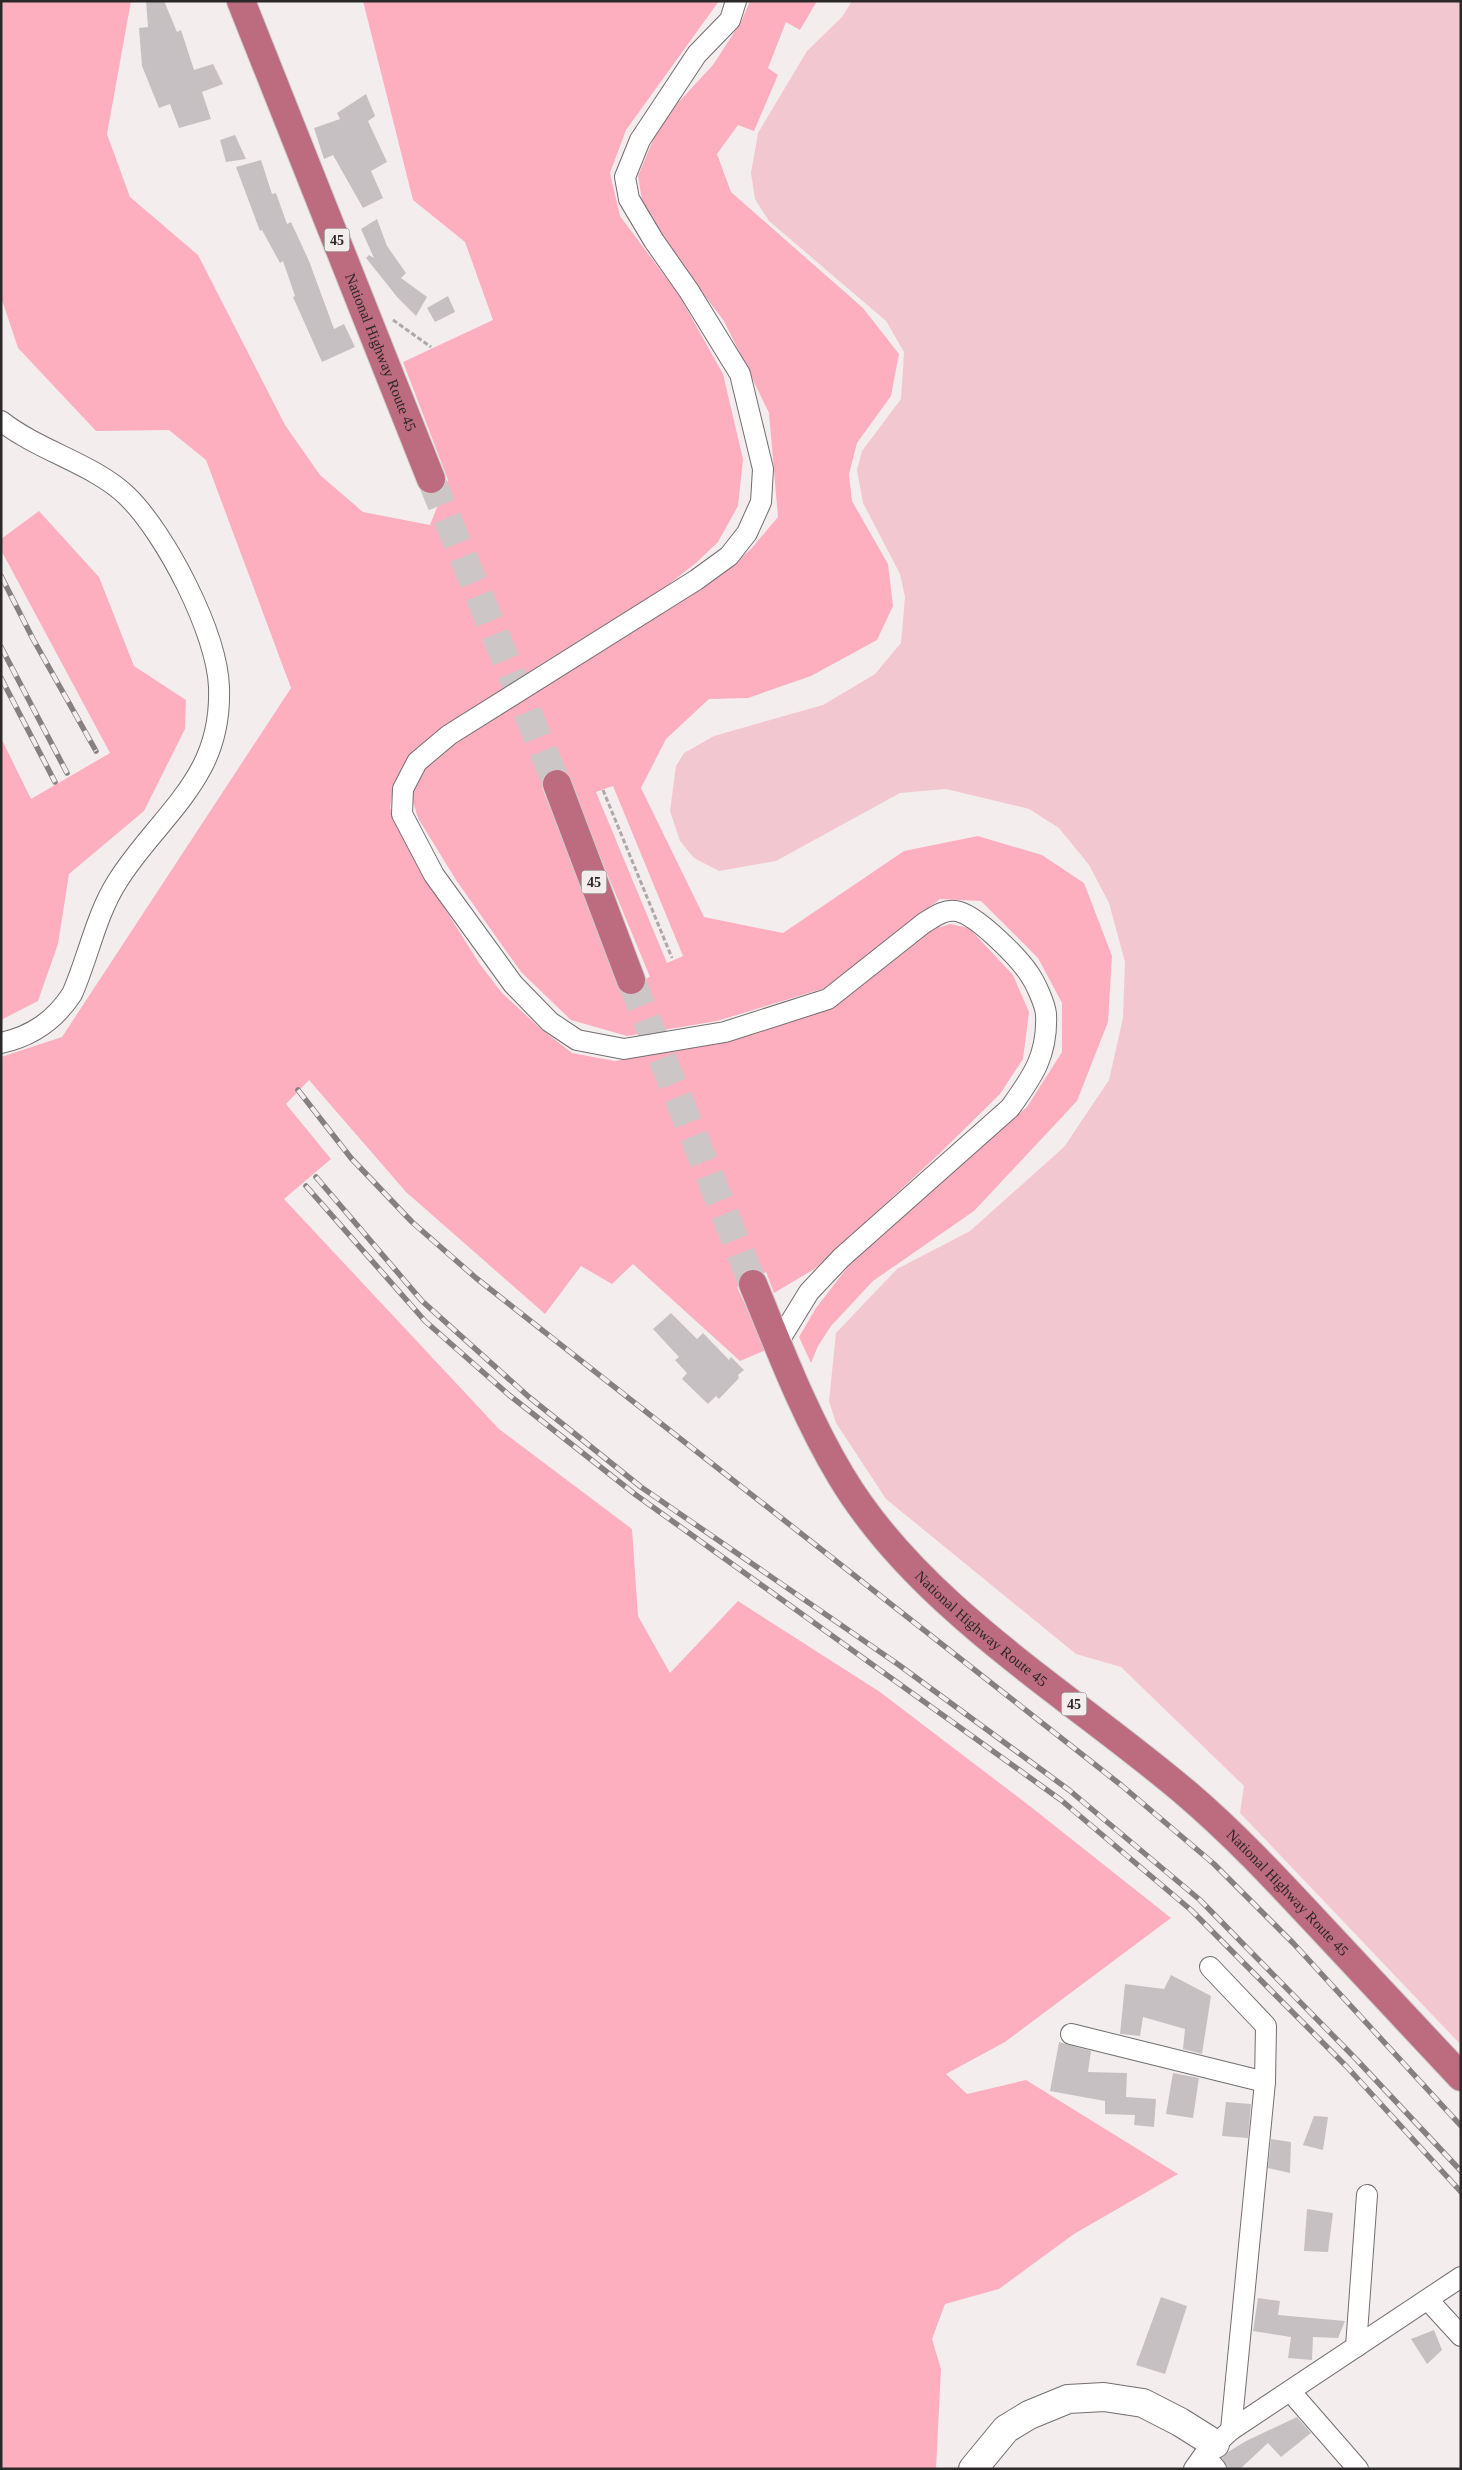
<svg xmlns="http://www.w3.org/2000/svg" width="1462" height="2470" viewBox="0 0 1462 2470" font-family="'Times New Roman',serif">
	<rect width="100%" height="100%" fill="#f4edee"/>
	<g fill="#fdafc0" fill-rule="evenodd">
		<polygon points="1,1 131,1 107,134 130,197 198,255 285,425 320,475 363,512 430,525 448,480 403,362 493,320 465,242 413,200 363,1 719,1 626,130 610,173 620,216 679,295 723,374 743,459 738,506 718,542 696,563 664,588 538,666 410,755 394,783 390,808 427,880 479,963 502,993 541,1029 572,1053 615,1061 728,1041 833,1005 922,933 950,924 969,928 1013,975 1029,1012 1023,1059 1000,1094 939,1154 816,1268 774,1293 766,1272 737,1287 766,1350 740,1361 633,1264 612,1284 581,1266 545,1314 406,1192 309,1080 286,1104 331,1159 284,1199 499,1429 632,1529 638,1616 670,1673 738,1601 880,1692 1031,1807 1171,1918 1005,2042 946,2074 967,2094 1026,2080 1178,2174 1074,2234 999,2289 945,2304 932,2339 941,2369 936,2469 1,2469 1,1057 62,1037 291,688 206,460 169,430 96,431 18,348 1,297"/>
		<path d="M750 1H817L800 30 786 22 768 68 778 75 754 131 738 125 717 154 731 192 863 308 899 354 891 396 857 443 849 474 852 501 888 564 893 606 877 640 811 676 748 698 709 699 666 739 641 788 704 917 783 933 904 851 978 836 1042 855 1084 883 1112 956 1108 1022 1077 1101 974 1211 873 1281 831 1326 818 1346 811 1363 799 1337 816 1308 860 1251 1027 1107 1062 1052V1003L1038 958 981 901 940 899 825 988 717 1021 627 1036 571 1020 521 972 456 880 418 818 410 792 423 765 458 741 722 575 751 549 778 517 769 413 724 321 666 245 643 207 638 176 661 121 713 65 741 22ZM567 777 650 977 624 987 542 788ZM613 786 683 956 667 963 596 792Z"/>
		<polygon points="39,511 99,577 134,666 186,700 185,729 144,811 69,874 58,944 38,1001 1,1020 1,738 31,799 110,753 1,550 1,539"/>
	</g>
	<polygon fill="#f3c7d0" points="852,1 1461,1 1461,2045 1240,1813 1244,1786 1121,1667 1076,1654 886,1499 836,1423 829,1401 836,1333 897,1269 970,1231 1064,1147 1109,1080 1123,1018 1125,962 1109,903 1089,865 1059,828 1029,809 946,789 900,793 776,861 719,871 694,858 680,841 670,811 676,766 684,753 714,736 823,705 875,674 901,643 905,597 900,574 863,503 857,470 862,451 901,399 904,352 886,321 769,221 755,199 751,173 758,133 807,51 842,17"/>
	<g fill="#c7c0c2">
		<polygon points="146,1 164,1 177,32 181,30 194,70 213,64 223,84 202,92 211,119 179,128 170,104 159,108 142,66 139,28 148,27"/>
		<polygon points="366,94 375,116 368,121 387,162 371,171 383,198 363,208 333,155 324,159 314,128 340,119 337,113"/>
		<polygon points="235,135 246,159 226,162 220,140"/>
		<polygon points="261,160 272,194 276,193 287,224 291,222 309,261 334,329 344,324 355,347 322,362 293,297 295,296 283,261 280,263 262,230 260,231 236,167"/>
		<polygon points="377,219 387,246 406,273 401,278 427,297 416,316 398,298 366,258 369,255 374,258 361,229"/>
		<polygon points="448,296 455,312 435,322 427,308"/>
		<polygon points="671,1313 697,1339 703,1333 729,1360 731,1357 744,1370 738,1375 739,1378 719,1399 716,1396 708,1404 682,1379 687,1373 675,1360 679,1357 653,1329"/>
		<polygon points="1171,1975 1211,1996 1202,2054 1183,2049 1185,2029 1143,2017 1140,2036 1120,2034 1125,1984 1164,1989"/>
		<polygon points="1059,2042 1091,2051 1088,2072 1127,2073 1126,2097 1156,2099 1154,2127 1134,2125 1135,2115 1105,2114 1105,2101 1050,2091"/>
		<polygon points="1173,2073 1199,2078 1193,2118 1166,2114"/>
		<polygon points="1226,2102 1251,2104 1248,2138 1222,2136"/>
		<polygon points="1314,2116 1328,2117 1323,2150 1303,2145"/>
		<polygon points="1271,2139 1291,2142 1290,2173 1268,2168"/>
		<polygon points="1307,2209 1333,2213 1328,2252 1304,2251"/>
		<polygon points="1161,2297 1187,2306 1165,2374 1136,2365"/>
		<polygon points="1258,2298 1280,2301 1278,2315 1345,2321 1338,2338 1313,2337 1312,2360 1288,2358 1291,2337 1253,2331"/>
		<polygon points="1434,2330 1442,2350 1427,2364 1411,2339"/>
		<polygon points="1297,2417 1311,2433 1281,2457 1268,2443 1240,2469 1228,2469 1222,2458 1228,2452 1246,2441"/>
	</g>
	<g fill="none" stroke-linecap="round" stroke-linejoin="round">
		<g stroke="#ccc6c6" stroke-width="28" stroke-dasharray="28 14" stroke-linecap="butt">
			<polyline points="431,479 557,784"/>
			<polyline points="631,980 753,1284"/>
		</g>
		<defs>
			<g id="street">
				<path d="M736 1 730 20 697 54 640 140 625 177 629 199 654 241 689 291 740 374 763 469 761 502 747 533 729 556 696 580 449 735 417 762 403 789 402 814 434 875 513 984 550 1022 577 1040 624 1049 725 1032 828 999 924 923C934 917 944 909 956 911 976 914 1019 958 1030 975 1036 984 1045 1004 1046 1014 1048 1055 1033 1076 1010 1108L841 1258 809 1292 777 1344"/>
				<path d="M1 421C39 451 94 464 127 496 166 534 217 633 219 687 220 715 215 742 202 767 180 809 142 841 117 882 96 915 88 958 72 994 55 1020 33 1036 1 1043"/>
				<polyline points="1210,1967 1266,2026 1265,2082"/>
				<polyline points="1071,2034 1265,2082 1231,2430"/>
				<polyline points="1428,2300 1461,2336"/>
				<polyline points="1356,2347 1367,2195"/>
				<polyline points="1290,2391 1358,2469"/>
				<polyline points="1204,2455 1216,2469"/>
				<polyline points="1194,2469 1204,2455 1231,2430 1461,2277"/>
			</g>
			<polyline id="secondary" points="973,2469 1006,2429 1029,2415 1068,2399 1104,2397 1143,2403 1180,2422 1215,2444"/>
			<g id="highway">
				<path id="s1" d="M241 1 431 479"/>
				<polyline points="557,784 631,980"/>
				<path id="s2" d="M753 1284C780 1350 805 1416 841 1476 919 1607 1072 1696 1186 1793 1233 1833 1275 1878 1317 1923 1365 1974 1413 2026 1461 2077"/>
			</g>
		</defs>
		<use href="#street" stroke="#746d6f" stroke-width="22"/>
		<use href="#secondary" stroke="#746d6f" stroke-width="30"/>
		<use href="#highway" stroke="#cccbcb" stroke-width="30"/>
		<g stroke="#ada8a9" stroke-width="3" stroke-dasharray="5 2.5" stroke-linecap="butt">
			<polyline points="393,320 431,347"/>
			<polyline points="603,790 672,958"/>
		</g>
		<use href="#street" stroke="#fff" stroke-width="20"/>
		<use href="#secondary" stroke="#fff" stroke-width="28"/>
		<use href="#highway" stroke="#bd6b7f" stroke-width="28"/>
		<defs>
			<g id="rail">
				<polyline points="1,576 33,639 96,751"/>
				<polyline points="1,647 67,773"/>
				<polyline points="1,678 55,782"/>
				<polyline points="298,1090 351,1158 412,1222 476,1278 1121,1785 1214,1864 1294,1944 1461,2126"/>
				<polyline points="316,1177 422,1301 529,1397 641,1487 899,1665 1069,1790 1200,1900 1356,2059 1461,2171"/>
				<polyline points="306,1186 425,1321 509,1395 636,1495 1061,1800 1191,1910 1347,2067 1461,2192"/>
			</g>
		</defs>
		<use href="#rail" stroke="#858181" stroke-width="5.5"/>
		<use href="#rail" stroke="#f4edee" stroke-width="4" stroke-dasharray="11" stroke-linecap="butt"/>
	</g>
	<g text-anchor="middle" stroke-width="5" stroke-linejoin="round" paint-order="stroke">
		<g fill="#f4edee" stroke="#676363" stroke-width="1">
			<rect x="324.5" y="228.5" width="25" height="23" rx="4"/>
			<rect x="581.5" y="870.5" width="25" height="23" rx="4"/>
			<rect x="1061.5" y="1692.5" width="25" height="23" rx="4"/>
		</g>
		<g font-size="14" font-weight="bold" fill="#2a2828">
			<text x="337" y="245">45</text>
			<text x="594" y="887">45</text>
			<text x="1074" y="1709">45</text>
		</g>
		<g font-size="15" fill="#2a2828" stroke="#f4edee">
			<text dy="5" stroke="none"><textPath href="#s1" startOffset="378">National Highway Route 45</textPath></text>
			<text dy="5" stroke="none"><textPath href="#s2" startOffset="420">National Highway Route 45</textPath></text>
			<text dy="5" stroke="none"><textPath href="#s2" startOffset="825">National Highway Route 45</textPath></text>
		</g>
	</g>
	<rect width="1462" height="2470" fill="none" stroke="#2a2828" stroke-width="5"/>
</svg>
